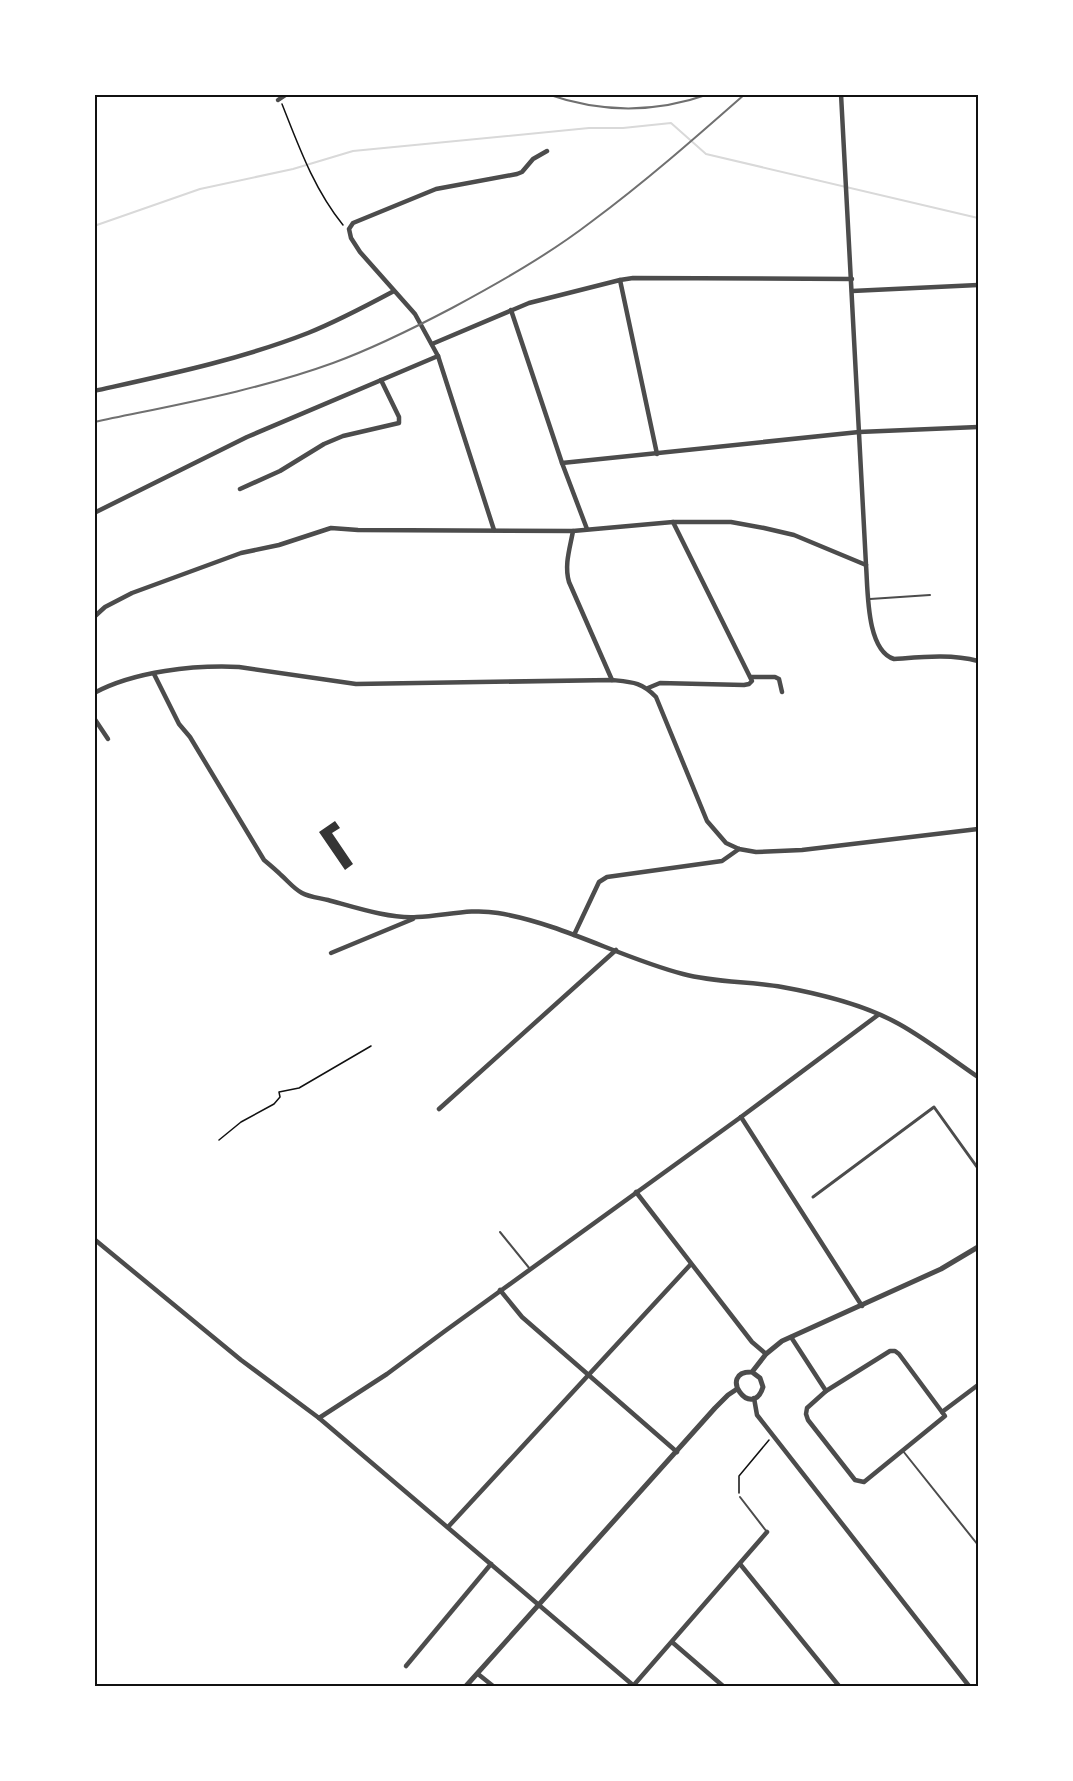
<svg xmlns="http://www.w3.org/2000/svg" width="1073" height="1781" viewBox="0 0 1073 1781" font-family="'Titillium Web',sans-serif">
	<rect width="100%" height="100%" fill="#fff"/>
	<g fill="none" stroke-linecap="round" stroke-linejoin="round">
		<polyline stroke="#d9d9d9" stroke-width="2" points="94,226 200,189 293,169 353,151 589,128 623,128 671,123 706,154 978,218"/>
	</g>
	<polygon fill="#353535" points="335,821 340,828 332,833 353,864 345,870 319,832"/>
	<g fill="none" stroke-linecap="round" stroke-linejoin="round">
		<g stroke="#111" stroke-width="1.5">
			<path d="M282 104C299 147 314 189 343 225"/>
			<polyline points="219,1140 241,1122 274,1104 280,1097 279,1092 299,1088 371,1046"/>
			<polyline points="739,1493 739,1476 769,1440"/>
		</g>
		<g stroke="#4c4c4c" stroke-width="2">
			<polyline points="870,599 930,595"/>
			<polyline points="500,1232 530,1269"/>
			<polyline points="903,1451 978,1545"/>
			<polyline points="740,1497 767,1532"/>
		</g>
		<polyline stroke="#4c4c4c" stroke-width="3" points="813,1197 934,1107 977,1167"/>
		<g stroke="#4c4c4c" stroke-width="4.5">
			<path d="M841 94 866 565C868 590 866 650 894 659 923 657 951 654 978 661"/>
			<polyline points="278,100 287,94"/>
			<polyline points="620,280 657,454"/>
			<polyline points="852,291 978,285"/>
			<polyline points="511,310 562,463 587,529"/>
			<polyline points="432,344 529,303 620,280 633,278 852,279"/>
			<path d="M94 391C166 375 239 360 308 333 338 321 366 306 394 291"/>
			<polyline points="562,463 859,432 978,427"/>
			<polyline points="240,489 280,471 324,444 343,436 399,423 399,417 381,380"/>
			<polyline points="94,513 247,437 438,356"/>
			<polyline points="494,530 438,356 415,314 360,252 351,238 349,229 353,223 436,189 517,174 522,172 533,159 547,151"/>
			<path d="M573 531C570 548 564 565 569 582L612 680"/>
			<polyline points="94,617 105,607 132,593 241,553 279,545 331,528 358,530 573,531 673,522 731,522 764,528 794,535 866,565"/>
			<path d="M154 674 179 724 190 737 264 860C270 865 276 870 281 875 288 881 293 888 302 893 309 897 320 898 328 900 354 907 390 919 417 917 444 916 471 908 498 913 563 924 621 958 683 974 716 983 750 981 782 987 821 994 865 1005 899 1024 926 1039 953 1060 978 1077"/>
			<polyline points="751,677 775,677 779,679 782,692"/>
			<polyline points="648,688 660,683 744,685 749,684 752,681 673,522"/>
			<path d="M94 693C135 671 194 665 239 667L356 684 612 680C632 682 642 682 656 697L707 821 726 843 739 849 756 852 802 850 978 829"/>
			<polyline points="94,718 108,739"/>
			<polyline points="574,935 599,882 607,877 722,861 739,849"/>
			<polyline points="331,953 413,919"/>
			<polyline points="439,1109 616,950"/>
			<polyline points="741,1117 862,1306"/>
			<polyline points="636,1192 752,1342 766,1354"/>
			<polyline points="94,1239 241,1360 319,1418 634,1686"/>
			<polyline points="500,1290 522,1317 677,1452"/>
			<polyline points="791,1337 826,1391"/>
			<polygon points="890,1351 895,1351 899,1354 945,1416 864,1482 855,1480 808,1420 806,1414 807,1408 826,1391"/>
			<polyline points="754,1398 757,1415 969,1686"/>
			<polyline points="942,1412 978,1385"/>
			<polyline points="319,1418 387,1374 445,1331 741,1117 878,1015"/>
			<polyline points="448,1527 691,1264"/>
			<polyline points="740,1564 839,1686"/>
			<polyline points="672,1642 723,1686"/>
			<polyline points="406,1666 491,1564"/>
			<polyline points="478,1674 493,1686"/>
			<polyline points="633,1686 767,1532"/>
		</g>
		<g stroke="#4c4c4c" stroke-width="5">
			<path d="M752 1372 760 1378 763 1387C752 1422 716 1371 752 1372L766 1354 782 1341 941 1269 978 1247"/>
			<polyline points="466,1686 715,1408 728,1395 737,1389"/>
		</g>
		<g stroke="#707070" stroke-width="2">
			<path d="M547 94C601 113 656 113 709 94"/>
			<path d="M94 422C174 405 256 391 333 363 374 348 414 328 452 308 500 282 548 255 591 222 645 182 695 138 745 94"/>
		</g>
	</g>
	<rect width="1073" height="1781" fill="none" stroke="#ffffff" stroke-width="192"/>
	<rect x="96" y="96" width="881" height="1589" fill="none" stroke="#111" stroke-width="2"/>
</svg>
